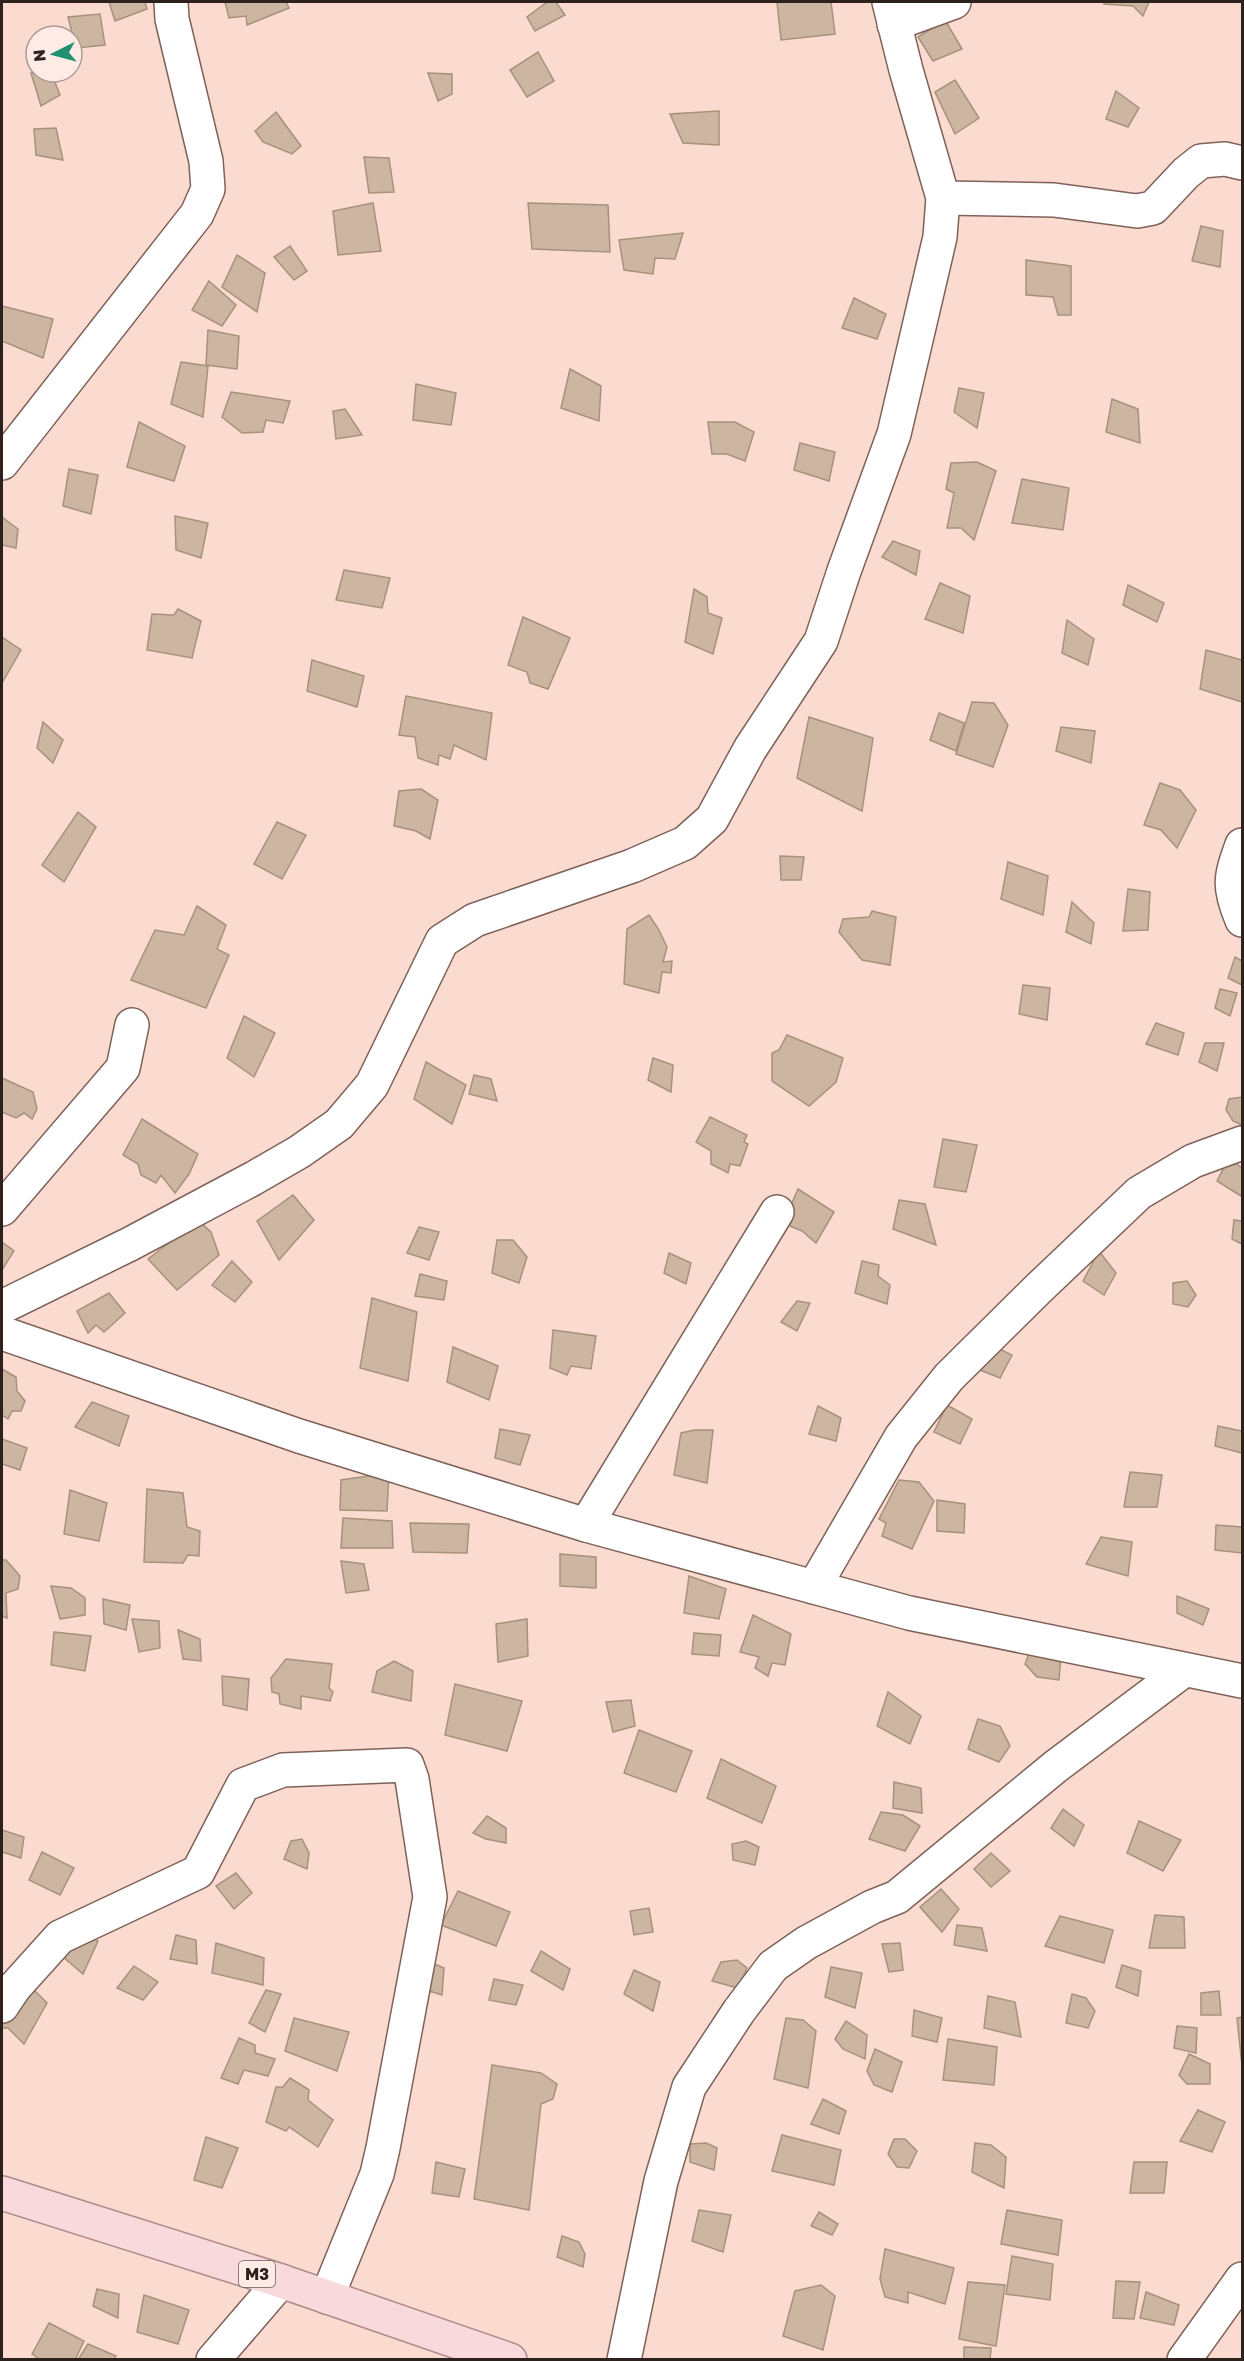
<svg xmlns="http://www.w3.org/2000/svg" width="1244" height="2361" viewBox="0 0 1244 2361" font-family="'Golos Text',sans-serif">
	<rect width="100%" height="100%" fill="#fbdbd0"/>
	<g fill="#ccb6a1" stroke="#a7917d" stroke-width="1.5">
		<polygon points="109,2 145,2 147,9 115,21"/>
		<polygon points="225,2 286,2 289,8 247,25 246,16 229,18"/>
		<polygon points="547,2 556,2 565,15 535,31 527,17"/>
		<polygon points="777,2 831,2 835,34 781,40"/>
		<polygon points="1105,2 1149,2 1143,16 1133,6 1104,4"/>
		<polygon points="100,14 105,45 76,48 68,17"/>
		<polygon points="945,20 962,49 933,61 918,37"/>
		<polygon points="538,52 554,81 527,97 510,70"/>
		<polygon points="31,73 52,75 60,95 41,106"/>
		<polygon points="428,73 452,74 452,94 438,101"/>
		<polygon points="955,80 979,118 955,134 935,92"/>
		<polygon points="1116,91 1139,108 1128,127 1106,119"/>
		<polygon points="719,111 719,145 683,143 670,114"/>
		<polygon points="276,112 301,146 292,154 263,142 255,131"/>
		<polygon points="56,128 63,160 36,155 34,129"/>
		<polygon points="364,157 389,158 394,192 369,193"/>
		<polygon points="373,203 381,251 338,255 333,211"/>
		<polygon points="528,203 608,205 610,252 532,249"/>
		<polygon points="1201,226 1223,231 1220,267 1192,261"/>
		<polygon points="683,233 675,259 655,258 653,274 624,270 619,240"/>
		<polygon points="290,246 307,271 294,280 274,257"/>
		<polygon points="237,255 265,273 257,312 222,287"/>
		<polygon points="1026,260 1071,266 1071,315 1058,315 1053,297 1026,295"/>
		<polygon points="209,281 236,305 222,326 192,310"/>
		<polygon points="854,298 886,314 877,339 842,328"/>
		<polygon points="2,306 53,319 43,358 2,341"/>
		<polygon points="208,330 239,336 237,369 206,365"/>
		<polygon points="181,362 208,366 203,417 171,404"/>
		<polygon points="570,369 601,386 599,421 561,408"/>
		<polygon points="416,384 456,393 451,425 413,420"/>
		<polygon points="959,388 984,393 977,428 954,412"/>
		<polygon points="231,392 290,401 283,423 266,420 263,432 242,433 222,417"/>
		<polygon points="1112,399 1138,409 1140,443 1106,432"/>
		<polygon points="345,409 362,435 336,439 333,411"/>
		<polygon points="139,422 185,446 174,481 127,467"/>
		<polygon points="708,422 735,422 754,432 745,461 727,454 712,454"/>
		<polygon points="800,443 835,452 829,481 794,470"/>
		<polygon points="977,462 996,471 974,540 961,528 947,528 954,493 946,489 951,463"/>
		<polygon points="69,469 98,475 91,514 63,506"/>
		<polygon points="1022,479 1069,488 1063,530 1012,523"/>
		<polygon points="175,516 208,523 201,558 176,550"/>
		<polygon points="2,517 18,529 16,548 2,545"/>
		<polygon points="893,541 920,551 916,575 882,557"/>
		<polygon points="344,570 390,578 382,608 336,600"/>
		<polygon points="940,583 970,596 963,633 925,619"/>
		<polygon points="1128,585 1164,603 1157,622 1123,605"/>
		<polygon points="694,589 707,597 708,613 722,618 713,654 685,642"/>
		<polygon points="178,609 201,621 192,658 147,650 152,614 174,615"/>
		<polygon points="523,617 570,638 548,689 530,683 527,672 508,665"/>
		<polygon points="1067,620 1094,639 1088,665 1062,653"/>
		<polygon points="2,637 21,650 2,683"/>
		<polygon points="1206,650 1242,660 1242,702 1200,689"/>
		<polygon points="312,660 364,676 357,707 307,691"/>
		<polygon points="406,696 492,713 486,760 454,745 450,759 439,755 438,765 418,758 415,737 399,735"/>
		<polygon points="972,702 994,703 1008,725 993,767 956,754"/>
		<polygon points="939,713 964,723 956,751 930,740"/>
		<polygon points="809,717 873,738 862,811 797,778"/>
		<polygon points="43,722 63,740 53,763 37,748"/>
		<polygon points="1061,727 1095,731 1091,763 1056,751"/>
		<polygon points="1160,783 1180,790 1196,810 1177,848 1161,830 1144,825"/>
		<polygon points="421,789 438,800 430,839 416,831 394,826 399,791"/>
		<polygon points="78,812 96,827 64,882 42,865"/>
		<polygon points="277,822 306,835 282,879 254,864"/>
		<polygon points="780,856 804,857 801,880 781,880"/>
		<polygon points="1008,862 1048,876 1043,915 1001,899"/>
		<polygon points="1128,889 1150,892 1148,930 1123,931"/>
		<polygon points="1072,902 1094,923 1091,944 1066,932"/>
		<polygon points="197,906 226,925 217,949 229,955 206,1008 131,980 155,930 184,935"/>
		<polygon points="872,911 896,917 890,965 862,960 839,932 843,919 869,917"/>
		<polygon points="649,915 659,930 667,947 663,962 672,961 671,973 662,972 659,993 624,984 627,929"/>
		<polygon points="1235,957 1242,961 1242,985 1228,978"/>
		<polygon points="1023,985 1050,988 1047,1020 1019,1014"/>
		<polygon points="1220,989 1237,993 1230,1016 1215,1008"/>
		<polygon points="244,1016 275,1033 254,1077 227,1058"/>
		<polygon points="1156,1023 1184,1033 1178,1055 1146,1044"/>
		<polygon points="787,1035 843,1058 836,1082 809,1106 772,1081 772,1053 779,1050"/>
		<polygon points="1205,1043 1224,1043 1217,1071 1199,1062"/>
		<polygon points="653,1058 673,1065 671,1092 648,1080"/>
		<polygon points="426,1062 466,1085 452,1124 414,1099"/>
		<polygon points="474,1075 491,1079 497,1101 469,1094"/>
		<polygon points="2,1078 33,1092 37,1109 32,1119 24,1113 16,1118 2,1112"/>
		<polygon points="1242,1097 1242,1125 1233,1121 1226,1110 1229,1099"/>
		<polygon points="710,1117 747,1135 744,1142 748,1144 740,1166 730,1164 728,1173 711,1164 711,1151 696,1142"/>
		<polygon points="142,1119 198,1154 189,1174 175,1193 161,1175 156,1183 141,1175 138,1164 123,1155"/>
		<polygon points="943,1139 977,1145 966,1192 934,1187"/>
		<polygon points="1229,1158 1242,1168 1242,1193 1241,1196 1217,1181"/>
		<polygon points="798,1189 834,1212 816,1243 802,1231 783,1223"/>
		<polygon points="293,1195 314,1220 279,1260 257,1221"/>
		<polygon points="899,1200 925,1204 936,1245 893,1229"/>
		<polygon points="198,1220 211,1232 219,1255 177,1290 148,1259"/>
		<polygon points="1234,1220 1242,1221 1242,1244 1232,1239"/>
		<polygon points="419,1227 439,1232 429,1260 407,1253"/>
		<polygon points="497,1240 513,1240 527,1257 519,1283 492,1273"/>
		<polygon points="2,1242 14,1251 2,1270"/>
		<polygon points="1099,1251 1116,1273 1104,1295 1083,1281"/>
		<polygon points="669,1253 691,1263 686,1284 664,1273"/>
		<polygon points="232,1261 252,1282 235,1302 212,1285"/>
		<polygon points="862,1261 879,1265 878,1276 890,1285 887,1304 855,1293"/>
		<polygon points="420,1274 447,1281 444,1300 415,1296"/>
		<polygon points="1187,1281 1196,1295 1188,1307 1173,1304 1173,1283"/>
		<polygon points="109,1293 125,1313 104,1332 96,1325 88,1333 77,1311"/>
		<polygon points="372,1298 417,1312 408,1381 360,1368"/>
		<polygon points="797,1301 810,1303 797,1331 781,1322"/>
		<polygon points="553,1330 596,1336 591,1369 571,1366 567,1375 550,1368"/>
		<polygon points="989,1344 1012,1355 1000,1378 980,1370"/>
		<polygon points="453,1347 498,1366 489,1400 447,1382"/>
		<polygon points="2,1369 16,1377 17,1391 25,1401 21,1411 12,1411 8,1419 2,1415"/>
		<polygon points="92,1402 129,1416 119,1446 75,1427"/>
		<polygon points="947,1405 972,1419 960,1444 934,1432"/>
		<polygon points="818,1406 841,1418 836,1441 809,1434"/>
		<polygon points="1218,1426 1242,1431 1242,1453 1215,1446"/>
		<polygon points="500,1429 530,1435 520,1465 495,1458"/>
		<polygon points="695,1430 713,1430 707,1483 674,1475 681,1433"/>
		<polygon points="2,1439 27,1448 20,1470 2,1464"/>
		<polygon points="1130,1472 1162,1475 1157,1507 1124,1507"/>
		<polygon points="389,1473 387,1511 340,1510 341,1480"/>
		<polygon points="899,1480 919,1482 934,1501 912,1549 882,1536 886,1523 879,1519"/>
		<polygon points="147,1489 183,1493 187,1527 200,1531 199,1556 188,1555 183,1563 144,1562"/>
		<polygon points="70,1490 107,1503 99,1541 64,1534"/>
		<polygon points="937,1500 965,1504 964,1533 937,1531"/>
		<polygon points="343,1518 392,1521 393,1548 341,1548"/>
		<polygon points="410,1523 469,1524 467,1553 413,1552"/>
		<polygon points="1216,1525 1242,1527 1242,1553 1215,1550"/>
		<polygon points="1101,1537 1132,1542 1128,1576 1086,1564"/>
		<polygon points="560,1554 596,1557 596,1588 560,1586"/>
		<polygon points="2,1560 6,1560 20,1576 18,1589 6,1593 7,1618 2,1616"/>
		<polygon points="341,1561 364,1564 369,1590 346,1593"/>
		<polygon points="689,1576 726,1589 719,1619 684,1613"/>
		<polygon points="51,1586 71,1588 85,1598 85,1615 60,1619"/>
		<polygon points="1177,1596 1209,1609 1203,1625 1177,1613"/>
		<polygon points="103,1599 130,1605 126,1630 104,1624"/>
		<polygon points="753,1615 791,1634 785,1665 772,1663 768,1676 755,1668 759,1657 740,1652"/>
		<polygon points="132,1619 159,1621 160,1648 139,1652"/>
		<polygon points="527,1619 528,1656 498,1662 496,1624"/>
		<polygon points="178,1630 200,1639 201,1661 183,1659"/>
		<polygon points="54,1632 91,1636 85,1671 51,1665"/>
		<polygon points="694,1633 721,1635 719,1656 692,1654"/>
		<polygon points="1030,1651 1061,1654 1059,1680 1037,1677 1025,1664"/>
		<polygon points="286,1659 332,1664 329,1688 333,1692 330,1701 301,1696 301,1709 280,1704 279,1694 272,1692 271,1678"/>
		<polygon points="394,1661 413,1671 411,1701 372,1692 377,1671"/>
		<polygon points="222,1676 249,1679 247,1710 223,1705"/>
		<polygon points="455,1684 522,1701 507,1751 445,1735"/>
		<polygon points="888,1692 921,1716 910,1744 877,1726"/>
		<polygon points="631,1700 635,1726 613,1732 606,1702"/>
		<polygon points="978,1719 1000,1726 1010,1746 999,1762 968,1749"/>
		<polygon points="639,1730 692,1751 676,1792 624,1773"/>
		<polygon points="721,1759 776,1786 762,1823 707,1798"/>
		<polygon points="894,1782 921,1788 922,1813 893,1808"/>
		<polygon points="1063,1809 1084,1825 1074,1846 1051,1828"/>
		<polygon points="881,1812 903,1815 920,1826 905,1851 869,1839"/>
		<polygon points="487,1816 506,1828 506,1843 486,1839 473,1833"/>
		<polygon points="1139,1821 1181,1840 1163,1871 1127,1853"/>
		<polygon points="2,1830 24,1837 21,1858 2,1852"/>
		<polygon points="302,1839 309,1853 307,1869 284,1859 291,1841"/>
		<polygon points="746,1841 759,1847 755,1865 733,1860 732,1844"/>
		<polygon points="42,1852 74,1868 60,1895 29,1880"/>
		<polygon points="991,1853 1010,1871 991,1887 974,1869"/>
		<polygon points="236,1873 252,1893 234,1909 216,1886"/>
		<polygon points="941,1889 959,1909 942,1932 920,1907"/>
		<polygon points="458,1891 510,1912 496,1946 441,1925"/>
		<polygon points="649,1908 653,1932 634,1935 630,1911"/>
		<polygon points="1155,1915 1184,1917 1185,1948 1149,1948"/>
		<polygon points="1060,1916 1113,1930 1104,1963 1045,1946"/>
		<polygon points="71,1924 98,1941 83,1974 54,1949"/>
		<polygon points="957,1925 982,1928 987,1951 954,1945"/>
		<polygon points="176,1935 196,1940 197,1964 170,1959"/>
		<polygon points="216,1943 264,1958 263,1985 212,1973"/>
		<polygon points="900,1943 903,1970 889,1972 882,1944"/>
		<polygon points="541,1951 570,1969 563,1990 531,1971"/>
		<polygon points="409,1953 444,1968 442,1995 403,1983"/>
		<polygon points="737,1960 747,1968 738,1988 712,1981 721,1962"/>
		<polygon points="1122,1965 1141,1971 1138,1996 1116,1987"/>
		<polygon points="134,1966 158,1982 143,2000 117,1988"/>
		<polygon points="831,1967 862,1973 855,2008 825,1997"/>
		<polygon points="634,1970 660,1982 653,2011 624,1994"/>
		<polygon points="494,1979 523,1985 516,2005 489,2000"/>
		<polygon points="27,1983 47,2003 24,2044 8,2028 2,2028 2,1999"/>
		<polygon points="266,1990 281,1994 265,2032 249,2023"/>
		<polygon points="1219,1991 1221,2015 1201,2015 1201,1993"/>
		<polygon points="1072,1994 1086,1998 1095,2011 1088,2028 1066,2023"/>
		<polygon points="988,1996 1015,2002 1021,2037 984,2028"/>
		<polygon points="914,2010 942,2018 937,2042 912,2036"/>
		<polygon points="1242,2017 1242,2066 1237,2018"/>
		<polygon points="294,2018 349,2032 337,2071 285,2051"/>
		<polygon points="786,2018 803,2020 816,2031 808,2088 774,2079"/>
		<polygon points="846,2021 867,2035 865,2059 843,2049 835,2039"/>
		<polygon points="1177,2026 1197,2028 1196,2053 1174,2048"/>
		<polygon points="239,2038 255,2045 255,2053 275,2059 268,2076 244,2070 238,2084 221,2078"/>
		<polygon points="948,2039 997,2047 994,2085 943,2080"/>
		<polygon points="875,2049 902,2062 892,2092 874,2085 867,2071"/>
		<polygon points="1189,2054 1210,2064 1210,2084 1187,2084 1179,2075"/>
		<polygon points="492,2065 541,2073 557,2084 553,2099 541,2104 529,2210 474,2199"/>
		<polygon points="290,2078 309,2090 308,2100 333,2120 318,2147 289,2127 286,2131 266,2122 276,2087 283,2087"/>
		<polygon points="823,2099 846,2111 839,2134 811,2124"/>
		<polygon points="1198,2110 1225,2122 1212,2152 1180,2141"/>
		<polygon points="782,2135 841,2150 834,2185 772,2171"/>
		<polygon points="206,2137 238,2148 222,2188 194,2180"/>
		<polygon points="894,2139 905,2139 917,2151 909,2168 897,2167 888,2154"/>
		<polygon points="706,2143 717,2148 714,2170 690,2162 690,2144"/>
		<polygon points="975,2143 991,2145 1006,2157 1004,2188 972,2172"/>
		<polygon points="436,2162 465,2169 459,2197 432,2193"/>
		<polygon points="1134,2162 1167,2162 1164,2193 1130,2193"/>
		<polygon points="699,2210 731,2215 723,2252 692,2241"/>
		<polygon points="1007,2210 1062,2220 1058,2255 1001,2244"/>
		<polygon points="819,2212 838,2224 832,2235 811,2226"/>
		<polygon points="562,2236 579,2242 585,2254 583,2267 557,2257"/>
		<polygon points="885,2249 954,2268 945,2304 908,2292 908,2303 885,2297 880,2279"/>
		<polygon points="1012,2256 1053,2264 1050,2300 1006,2294"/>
		<polygon points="1116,2281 1140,2282 1134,2319 1113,2318"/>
		<polygon points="968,2282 1005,2285 996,2346 959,2339"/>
		<polygon points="821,2285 835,2296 823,2350 783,2336 795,2291"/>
		<polygon points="97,2289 119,2294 118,2318 93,2306"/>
		<polygon points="1146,2292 1179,2305 1174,2325 1140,2318"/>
		<polygon points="144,2295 189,2310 178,2344 137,2332"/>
		<polygon points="49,2323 84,2341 75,2360 41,2360 32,2354"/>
		<polygon points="88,2344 116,2356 114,2360 83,2360 79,2358"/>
		<polygon points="964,2347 991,2348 990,2360 964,2360"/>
	</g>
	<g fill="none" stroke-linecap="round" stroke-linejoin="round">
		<defs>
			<g id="minor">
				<polyline points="894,24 954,2"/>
				<polyline points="943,198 1054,200 1137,211 1153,208 1186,173 1201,161 1225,159 1242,163"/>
				<polyline points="2,463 197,214 208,189 206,161 172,19 171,2"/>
				<path d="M1242 845C1230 878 1228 887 1242 920"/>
				<polyline points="2,1209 123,1068 132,1025"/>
				<polyline points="2,1307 130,1244 254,1178 299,1152 339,1124 372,1085 442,941 475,920 632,866 685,843 712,819 750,749 821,641 844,571 894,434 940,237 943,198 906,70 889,2"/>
				<polyline points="2,1333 299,1436 586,1525 909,1613 1242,1681"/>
				<polyline points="586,1525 777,1212"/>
				<polyline points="814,1587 901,1437 949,1377 1038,1289 1139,1193 1193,1161 1242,1143"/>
				<polyline points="2,2006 14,1988 60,1937 198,1872 243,1785 283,1770 407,1765 412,1779 430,1897 383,2148 377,2174 327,2297"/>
				<polyline points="213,2360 281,2281"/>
				<polyline points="624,2360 661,2181 689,2087 739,2011 773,1966 806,1943 872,1907 897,1897 1055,1767 1184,1670"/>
				<polyline points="1184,2360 1242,2279"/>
			</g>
			<polyline id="primary" points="2,2193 281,2281 510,2360"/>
		</defs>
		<use href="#minor" stroke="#7e6259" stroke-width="36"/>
		<use href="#primary" stroke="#ae898a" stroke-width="36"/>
		<use href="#minor" stroke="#fff" stroke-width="33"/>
		<use href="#primary" stroke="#f8dadc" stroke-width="33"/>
	</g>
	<g text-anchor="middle" stroke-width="4.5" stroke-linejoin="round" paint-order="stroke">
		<rect fill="#ffebe5" stroke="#6c5e59" stroke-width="1.5" x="239" y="2261" width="36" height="26" rx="4.5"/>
		<g font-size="16" font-weight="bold" fill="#2d211d">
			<text x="257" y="2280">M3</text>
		</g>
	</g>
	<rect width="1244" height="2361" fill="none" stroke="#2d211d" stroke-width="6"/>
	<g transform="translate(54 54) rotate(264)"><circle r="28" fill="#ffebe5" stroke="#ab9a95" stroke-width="1.5"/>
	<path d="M0-4.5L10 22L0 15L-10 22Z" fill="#219070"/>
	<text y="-9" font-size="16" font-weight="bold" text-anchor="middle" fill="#2d211d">N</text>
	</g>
</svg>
